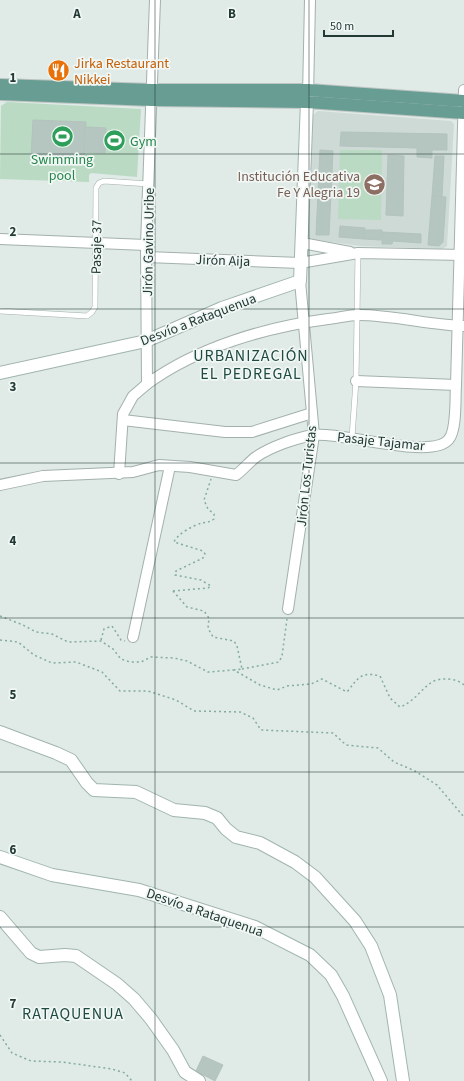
<svg xmlns="http://www.w3.org/2000/svg" width="464" height="1081" viewBox="0 0 464 1081" font-family="'Source Sans 3',sans-serif">
	<rect width="100%" height="100%" fill="#e0eae6"/>
	<polygon fill="#cedad5" points="318,111 451,121 454,124 447,246 442,249 361,246 309,239 312,116"/>
	<g fill="#badac4">
		<polygon points="7,102 141,109 137,177 91,173 89,175 89,182 0,179 1,106"/>
		<polygon points="340,150 382,150 381,220 338,219"/>
	</g>
	<g fill="#b5c5bf" stroke="#b3c3bd">
		<polygon points="33,120 86,122 84,159 31,157"/>
		<polygon points="85,127 106,128 105,153 84,152"/>
		<polygon points="341,132 447,134 447,150 432,150 432,158 417,157 417,148 340,146"/>
		<polygon points="320,150 333,151 329,235 316,235"/>
		<polygon points="388,155 404,156 403,216 386,215"/>
		<polygon points="435,156 444,156 442,197 432,196"/>
		<polygon points="432,196 446,197 443,242 439,246 428,245"/>
		<polygon points="340,226 365,228 364,239 339,237"/>
		<polygon points="364,230 382,230 381,240 364,239"/>
		<polygon points="382,232 421,234 421,243 393,241 392,244 382,244"/>
		<polygon points="203,1056 223,1065 215,1081 196,1071"/>
	</g>
	<g fill="none" stroke-linecap="round" stroke-linejoin="round">
		<defs>
			<g id="lane">
				<polyline points="0,311 87,316 92,312 95,307 96,188 99,183 104,181 149,184"/>
				<polyline points="352,437 356,381 358,253"/>
			</g>
			<g id="street">
				<polyline points="308,96 310,0"/>
				<polyline points="0,239 146,245"/>
				<polyline points="302,243 350,252"/>
				<polyline points="147,257 300,263 358,253 464,255"/>
				<polyline points="356,381 456,385"/>
				<path d="M147 384C198 347 266 327 328 319 338 318 349 315 358 315 394 315 429 325 464 326"/>
				<polyline points="123,420 225,432 252,432 312,413"/>
				<polyline points="119,474 123,414 133,396 147,384 146,245 155,0"/>
				<path d="M0 485 43 476 133 472 159 465 190 467 236 475C244 469 249 462 256 457 270 447 296 438 313 435 341 431 433 461 449 439 457 429 455 398 456 385L464 90"/>
				<polyline points="288,609 314,435 300,281"/>
				<polyline points="133,637 170,466"/>
			</g>
			<g id="secondary">
				<polyline points="0,373 146,341 222,308 300,281 307,102"/>
				<polyline points="0,732 56,753 71,760 87,783 94,790 136,792 174,810 205,813 217,818 226,829 236,837 260,843 295,862 315,877 355,921 371,946 390,995 403,1081"/>
				<polyline points="0,857 52,875 139,890 255,927 310,955 331,975 343,996 381,1081"/>
				<polyline points="0,917 31,953 39,957 65,955 76,956 117,984 134,999 151,1019 173,1050 185,1072 199,1081"/>
			</g>
			<g id="primary">
				<polyline points="0,85 152,90 308,90 464,101"/>
				<polyline points="0,94 152,100 307,102 464,113"/>
			</g>
		</defs>
		<use href="#lane" stroke="#a3b1ad" stroke-width="6"/>
		<use href="#street" stroke="#a3b1ad" stroke-width="12"/>
		<use href="#secondary" stroke="#a0b5ae" stroke-width="14"/>
		<use href="#primary" stroke="#bdc4c2" stroke-width="14"/>
		<g stroke="#82aca1" stroke-width="1.5" stroke-dasharray="2 3" stroke-linecap="butt">
			<path d="M173 591 208 588 211 586 201 580 175 575 176 571 203 558 205 554 203 551 174 542C177 534 194 525 202 523 208 522 210 522 214 519V514L208 509 204 500 211 479"/>
			<polyline points="173,591 187,607 204,611 209,618 208,628 213,637 234,641 237,646 242,669 234,670"/>
			<path d="M0 616 23 625 36 632 52 634 68 642 101 641 113 649 121 659 130 662H141L151 657 174 658 187 661 208 672 234 670 260 685 277 690 287 686 311 684 322 679 347 692C358 678 361 671 380 676L390 698 400 707C415 701 420 690 432 682 441 677 457 678 464 685"/>
			<polyline points="0,640 18,642 34,655 52,663 76,662 102,672 120,691 148,691 176,700 194,711 240,712 253,718 261,730 333,733 346,745 378,748 394,762 415,771 437,785 464,817"/>
			<polyline points="101,640 104,629 112,626 121,640 125,641"/>
			<polyline points="242,669 279,662 282,656 287,619"/>
			<polyline points="0,1035 12,1053 31,1061 62,1062 112,1069 125,1073 132,1081"/>
		</g>
		<use href="#lane" stroke="#fff" stroke-width="5"/>
		<use href="#street" stroke="#fff" stroke-width="10"/>
		<use href="#secondary" stroke="#fff" stroke-width="12"/>
		<use href="#primary" stroke="#679d92" stroke-width="12"/>
	</g>
	<path fill="none" stroke="#223934" stroke-width="1" stroke-opacity="0.55" d="M155 0V1081M309 0V1081M0 154H464M0 309H464M0 463H464M0 618H464M0 772H464M0 927H464"/>
	<defs>
		<symbol id="restaurant-disc" viewBox="-11 -11 22 22"><circle r="9.5" fill="#e8710a" stroke="#f0f7f4"/><path d="M-5-6h1v4h1v-4h1v4h1v-4h1v5L-1.5 .5V6h-2V.5L-5-1ZM5-6V6H3V1.5H1.5Q1.5-4 5-6Z" fill="#fff"/></symbol>
		<symbol id="stadium-disc" viewBox="-11 -11 22 22"><circle r="9.5" fill="#2e9e5b" stroke="#f0f7f4"/><path d="M0-5a6.5 5 0 1 0 0 10a6.5 5 0 1 0 0-10ZM-3.5-1.8h7v3.6h-7Z" fill="#fff"/></symbol>
		<symbol id="school-disc" viewBox="-11 -11 22 22"><circle r="9.5" fill="#8d6e63" stroke="#f0f7f4"/><path d="M0-5L7-2L0 1L-7-2ZM-4 1L0 2.5L4 1V4Q0 6-4 4Z" fill="#fff"/></symbol>
	</defs>
	<g fill-rule="evenodd">
		<use href="#restaurant-disc" x="46" y="58" width="25" height="25"/>
		<use href="#stadium-disc" x="50" y="124" width="25" height="25"/>
		<use href="#stadium-disc" x="102" y="128" width="25" height="25"/>
		<use href="#school-disc" x="362" y="172" width="25" height="25"/>
	</g>
	<g text-anchor="middle" stroke-width="3.5" stroke-linejoin="round" paint-order="stroke">
		<g font-size="14" fill="#c56008" stroke="#f0f7f4" text-anchor="start">
			<text x="74" y="68">Jirka Restaurant<tspan x="74" dy="16">Nikkei</tspan></text>
		</g>
		<g font-size="14" fill="#27864d" stroke="#f0f7f4" text-anchor="start">
			<text x="130" y="146">Gym</text>
			<text x="62" y="164" text-anchor="middle">Swimming<tspan x="62" dy="16">pool</tspan></text>
		</g>
		<g font-size="14" fill="#785e54" stroke="#f0f7f4" text-anchor="end">
			<text x="360" y="181">Institución Educativa<tspan x="360" dy="16">Fe Y Alegria 19</tspan></text>
		</g>
		<g font-size="14" fill="#223934" stroke="#f0f7f4">
			<text transform="translate(148 242) rotate(-89)" y="5">Jirón Gavino Uribe</text>
			<text transform="translate(96 247) rotate(-89)" y="5">Pasaje 37</text>
			<text transform="translate(223 260) rotate(2)" y="5">Jirón Aija</text>
			<text transform="translate(198 319) rotate(-21)" y="5">Desvío a Rataquenua</text>
			<text transform="translate(381 441) rotate(6)" y="5">Pasaje Tajamar</text>
			<text transform="translate(306 476) rotate(-84)" y="5">Jirón Los Turistas</text>
			<text transform="translate(205 912) rotate(19)" y="5">Desvío a Rataquenua</text>
		</g>
		<g font-size="16" letter-spacing="1" fill="#1f4a41" stroke="#f0f7f4">
			<text x="251" y="361">URBANIZACIÓN<tspan x="251" dy="18">EL PEDREGAL</tspan></text>
			<text x="73" y="1019">RATAQUENUA</text>
		</g>
	</g>
	<g font-size="13" text-anchor="middle" font-weight="bold" fill="#223934" stroke="#f0f7f4" stroke-width="3.5" stroke-linejoin="round" paint-order="stroke">
		<text x="77" y="18">A</text>
		<text x="232" y="18">B</text>
		<text x="13" y="82">1</text>
		<text x="13" y="236">2</text>
		<text x="13" y="391">3</text>
		<text x="13" y="545">4</text>
		<text x="13" y="699">5</text>
		<text x="13" y="854">6</text>
		<text x="13" y="1008">7</text>
	</g>
	<path d="M324 30v6h69v-6" fill="none" stroke="#223934" stroke-width="2"/>
	<text x="330" y="30" font-size="12" fill="#223934" stroke="#f0f7f4" stroke-width="3" paint-order="stroke">50 m</text>
</svg>
